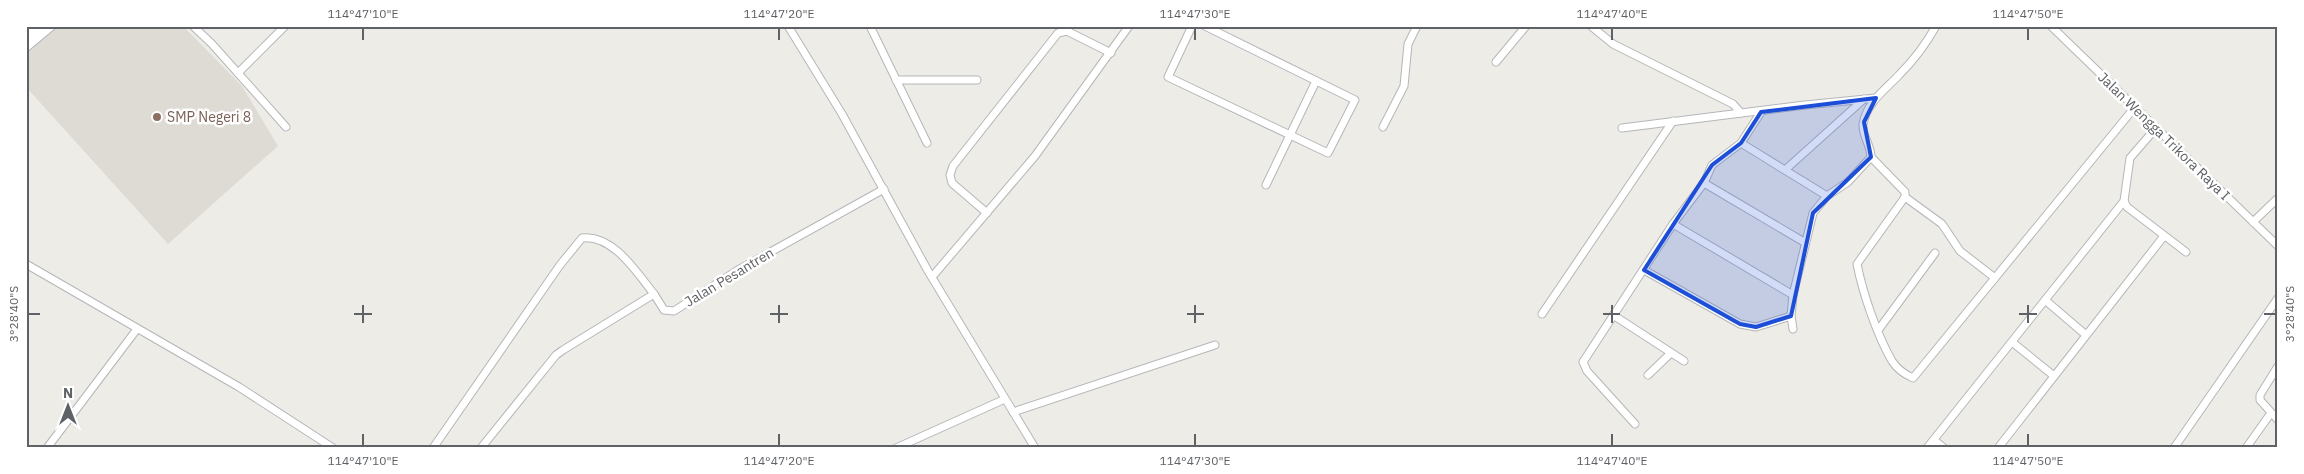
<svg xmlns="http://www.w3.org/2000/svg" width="2304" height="474" viewBox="0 0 2304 474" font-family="'IBM Plex Sans',sans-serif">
	<rect width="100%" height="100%" fill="#eeece7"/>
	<polygon fill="#dedbd5" points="55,26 183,26 242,86 278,146 168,244 26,87 26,50"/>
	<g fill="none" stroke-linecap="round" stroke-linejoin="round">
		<defs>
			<g id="street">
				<polyline points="193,26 212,44 286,127"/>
				<polyline points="788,26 842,114 928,271 1035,448"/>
				<polyline points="870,26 927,143"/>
				<polyline points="1192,26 1168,77 1328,153 1355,100 1205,26"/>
				<polyline points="1591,26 1613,44 1733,104 1741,113"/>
				<polyline points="2051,26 2278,246"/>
				<polyline points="1496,62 1526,26"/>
				<polyline points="238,73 285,26"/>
				<polyline points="896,80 977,80"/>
				<polyline points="1383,127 1404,86 1408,44 1417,26"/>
				<polyline points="1622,128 1805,105 1876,98"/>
				<polyline points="2156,128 2130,158 2124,201 2127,207 2186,252"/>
				<polyline points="1741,143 1827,196"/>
				<path d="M1871 157 1905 192V197L1857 264C1863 294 1877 335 1892 361 1897 369 1904 374 1913 378L2135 107"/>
				<polyline points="1785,170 1864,99"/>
				<polyline points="1704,183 1804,242"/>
				<polyline points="1266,185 1316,81"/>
				<polyline points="1905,197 1942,224 1960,251 1995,278"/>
				<polyline points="987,213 952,183 950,175 953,166 1058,33 1067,31 1111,53"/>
				<polyline points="2253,222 2278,198"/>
				<polyline points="1673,224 1793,295"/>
				<polyline points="26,264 239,387 333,448"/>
				<polyline points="1644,270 1740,324 1756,327 1791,316"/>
				<polyline points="932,277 1035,156 1129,26"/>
				<polyline points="2045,300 2086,335"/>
				<polyline points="1542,314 1673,121"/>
				<polyline points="1613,315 1684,361"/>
				<path d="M1793 329 1791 316 1793 295 1813 213 1827 196 1848 182 1871 157C1871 145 1862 136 1863 124 1867 102 1885 90 1899 75 1913 61 1926 44 1936 26"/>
				<polyline points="1879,329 1935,253"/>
				<polyline points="2012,342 2054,376"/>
				<polyline points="2278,366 2260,395 2260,400 2278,420"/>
				<polyline points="1648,375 1671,353"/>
				<polyline points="1013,412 1215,345"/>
				<polyline points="1635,424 1587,371 1583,362 1673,224 1704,183 1712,165 1741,143 1761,112"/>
				<polyline points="1934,440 1944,448"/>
				<polyline points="47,448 137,329"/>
				<path d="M433 448 560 265 582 238C613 234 637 273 654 294"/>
				<polyline points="481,448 556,355 563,350 654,294 664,310 674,311 738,270 884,189"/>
				<polyline points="896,448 1005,399"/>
				<polyline points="1927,448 2124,201"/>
				<polyline points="1998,448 2164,236"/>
				<polyline points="2174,448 2278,298"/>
				<polyline points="2246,448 2271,413"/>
			</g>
			<g id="secondary">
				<polyline points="26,36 38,26"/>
				<polyline points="26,46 50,26"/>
			</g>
		</defs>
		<use href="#street" stroke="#b4b6b9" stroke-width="9"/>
		<use href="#secondary" stroke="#b3b5b9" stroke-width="12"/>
		<use href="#street" stroke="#fff" stroke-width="7"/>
		<use href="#secondary" stroke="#fff" stroke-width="10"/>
	</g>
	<path fill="#1d4ed8" fill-opacity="0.2" stroke="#1d4ed8" stroke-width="4" stroke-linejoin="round" d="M1876 98 1864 122 1871 157 1813 213 1791 316 1756 327 1740 324 1644 270 1712 165 1741 143 1761 112Z"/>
	<path fill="none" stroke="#5e6165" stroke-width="2" d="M363 28V40M779 28V40M1195 28V40M1612 28V40M2028 28V40M363 305V323M779 305V323M1195 305V323M1612 305V323M2028 305V323M28 314H40M354 314H372M770 314H788M1187 314H1204M1603 314H1620M2019 314H2037M2264 314H2276M363 434V446M779 434V446M1195 434V446M1612 434V446M2028 434V446"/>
	<circle fill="#8d6e63" stroke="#fff" stroke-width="2" cx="157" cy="117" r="5"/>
	<g text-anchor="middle" stroke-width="5" stroke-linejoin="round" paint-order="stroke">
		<g font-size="14" fill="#785e54" stroke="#fff" text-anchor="start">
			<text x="167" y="122">SMP Negeri 8</text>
		</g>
		<g font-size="14" fill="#5e6165" stroke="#fff">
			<text transform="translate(2164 136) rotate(44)" y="5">Jalan Wengga Trikora Raya I</text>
			<text transform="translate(729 277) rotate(-31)" y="5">Jalan Pesantren</text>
		</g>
	</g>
	<rect width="2304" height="474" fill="none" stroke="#ffffff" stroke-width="55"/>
	<g transform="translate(68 406)" stroke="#ffffff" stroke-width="4" paint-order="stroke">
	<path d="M0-4L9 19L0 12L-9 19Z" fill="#5e6165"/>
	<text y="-8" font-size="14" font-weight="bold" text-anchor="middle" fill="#5e6165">N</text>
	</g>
	<rect x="28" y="28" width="2248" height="418" fill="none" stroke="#5e6165" stroke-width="2"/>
	<g font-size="12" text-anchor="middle" fill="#5e6165">
		<text x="363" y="18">114°47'10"E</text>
		<text x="779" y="18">114°47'20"E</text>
		<text x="1195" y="18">114°47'30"E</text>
		<text x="1612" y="18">114°47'40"E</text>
		<text x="2028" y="18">114°47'50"E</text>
		<text transform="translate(14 314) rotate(-90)" y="4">3°28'40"S</text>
		<text transform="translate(2290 314) rotate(-90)" y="4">3°28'40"S</text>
		<text x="363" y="465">114°47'10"E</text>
		<text x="779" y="465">114°47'20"E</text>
		<text x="1195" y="465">114°47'30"E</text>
		<text x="1612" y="465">114°47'40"E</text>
		<text x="2028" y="465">114°47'50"E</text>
	</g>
</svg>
